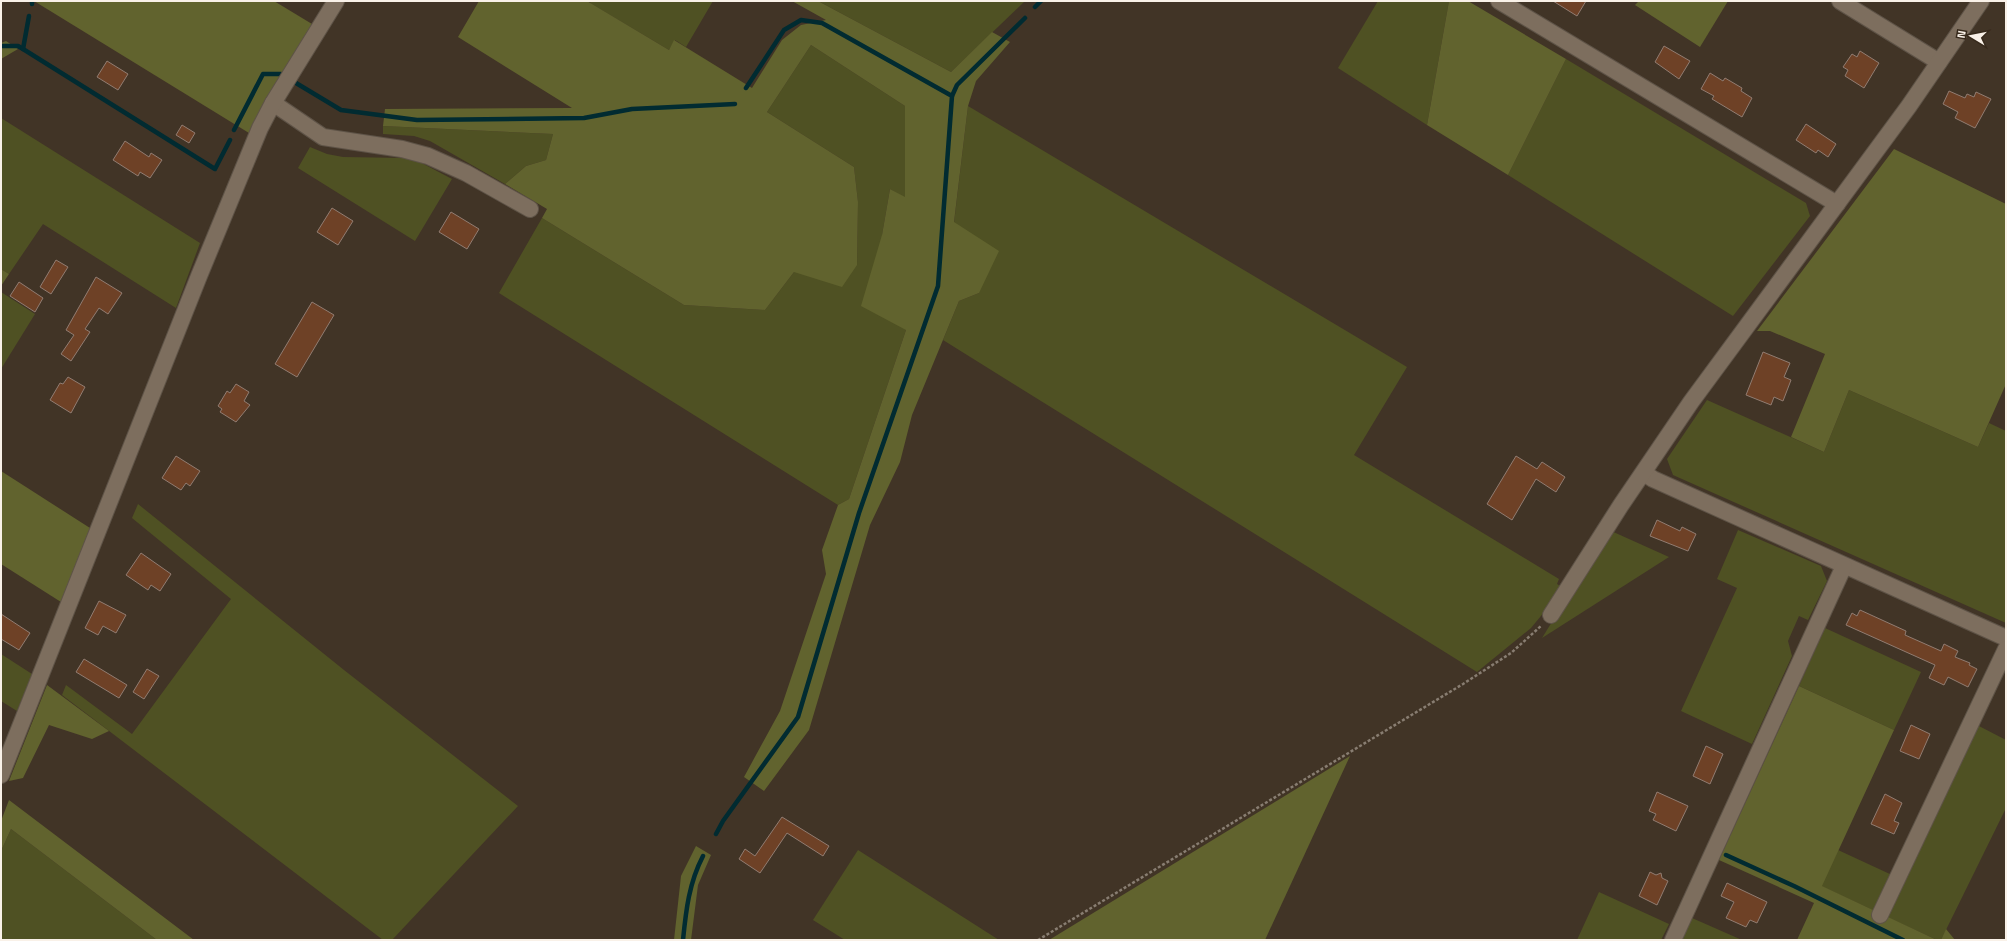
<svg xmlns="http://www.w3.org/2000/svg" width="2007" height="941" viewBox="0 0 2007 941" font-family="'Titillium Web',sans-serif">
	<rect width="100%" height="100%" fill="#413426"/>
	<g fill="#4f5123">
		<polygon points="591,1 713,1 686,47 675,40 669,50 590,3"/>
		<polygon points="818,1 1025,1 951,72"/>
		<polygon points="1378,1 1449,1 1427,125 1338,68"/>
		<polygon points="811,45 905,106 905,198 890,189 882,235 906,330 849,499 838,505 499,293 542,218 684,305 765,310 794,272 857,265 858,202 854,167 767,112"/>
		<polygon points="1566,59 1806,203 1810,216 1733,316 1508,175"/>
		<polygon points="968,106 1407,367 1354,455 1559,579 1557,584 1564,588 1531,628 1477,672 943,340 959,301 979,293 954,223"/>
		<polygon points="1,118 200,243 176,308 43,224 9,274 1,269"/>
		<polygon points="383,126 553,134 546,160 526,166 505,184 430,141 414,136 383,134"/>
		<polygon points="310,147 327,154 343,157 404,158 416,160 452,179 415,241 298,168"/>
		<polygon points="1,292 35,314 1,369"/>
		<polygon points="1849,390 1978,447 1989,423 2006,431 2006,623 1673,475 1667,459 1707,400 1824,452"/>
		<polygon points="138,504 344,670 518,806 392,940 383,940 62,695 66,685 132,734 231,599 132,518"/>
		<polygon points="1609,530 1669,557 1542,638"/>
		<polygon points="1738,530 1821,566 1827,581 1808,620 1799,616 1788,641 1792,656 1752,744 1681,711 1737,588 1717,579"/>
		<polygon points="1825,628 1921,672 1894,730 1799,686"/>
		<polygon points="1,654 32,674 17,711 1,701"/>
		<polygon points="1977,725 2006,740 2006,808 1941,940 1937,940 1887,917"/>
		<polygon points="11,829 157,940 1,940 1,851"/>
		<polygon points="858,850 999,940 845,940 813,920"/>
		<polygon points="1838,850 1892,875 1875,911 1821,886"/>
		<polygon points="1599,892 1669,924 1661,940 1577,940"/>
		<polygon points="1692,918 1742,940 1682,940"/>
	</g>
	<g fill="#61632e">
		<polygon points="34,1 274,1 312,24 249,133"/>
		<polygon points="479,1 587,1 669,50 674,40 752,88 782,40 801,25 826,20 792,1 818,1 951,72 992,32 1010,42 976,81 968,106 954,222 999,251 979,293 959,301 912,415 900,462 870,525 809,730 764,791 744,777 780,711 826,574 822,550 838,505 849,499 906,330 861,306 882,235 890,189 905,197 905,106 811,45 767,112 854,167 858,202 857,265 842,287 794,272 765,310 684,305 542,218 547,209 505,184 526,166 546,160 553,134 383,126 385,109 572,108 458,37"/>
		<polygon points="1449,1 1468,1 1566,59 1508,175 1427,125"/>
		<polygon points="1639,1 1728,1 1700,47 1635,5"/>
		<polygon points="6,41 18,49 1,59 1,43"/>
		<polygon points="1894,149 2006,204 2006,384 1978,447 1849,390 1824,452 1791,437 1825,354 1770,331 1757,331"/>
		<polygon points="1,269 9,274 1,286"/>
		<polygon points="1,471 90,528 61,602 1,564"/>
		<polygon points="47,685 109,731 92,739 49,725 23,778 9,781"/>
		<polygon points="1799,686 1894,730 1822,886 1937,940 1797,940 1814,903 1719,860"/>
		<polygon points="1350,756 1265,940 1049,940"/>
		<polygon points="9,800 194,940 157,940 11,829 1,851 1,821"/>
		<polygon points="696,846 711,855 698,885 691,940 674,940 681,876"/>
		<polygon points="1946,929 1955,940 1941,940"/>
	</g>
	<g fill="none" stroke-linecap="round" stroke-linejoin="round">
		<g stroke="#012b31" stroke-width="4.5">
			<polyline points="32,4 32,1"/>
			<polyline points="1035,7 1041,1"/>
			<polyline points="1,46 18,46 23,49 215,169 230,140"/>
			<polyline points="23,49 29,16"/>
			<polyline points="296,83 341,110 417,120 584,118 632,109 735,104"/>
			<polyline points="952,96 957,85 1025,18"/>
			<polyline points="234,130 263,74 281,74"/>
			<polyline points="716,834 723,821 798,717 859,513 938,286 952,96 822,23 801,20 784,30 746,88"/>
			<polyline points="1726,855 1794,886 1903,940"/>
			<path d="M683 940C686 910 689 883 703 856"/>
		</g>
	</g>
	<g fill="#6e4126" stroke="#917c71">
		<polygon points="1553,1 1586,1 1577,16"/>
		<polygon points="1664,46 1690,61 1679,79 1655,62"/>
		<polygon points="1860,51 1879,63 1864,88 1845,76 1848,70 1843,67 1852,54 1857,57"/>
		<polygon points="107,61 128,74 118,90 97,77"/>
		<polygon points="1710,73 1723,81 1725,78 1742,88 1741,91 1752,98 1742,117 1712,99 1714,96 1701,89"/>
		<polygon points="1949,91 1965,98 1967,94 1974,97 1976,92 1991,99 1975,128 1955,118 1958,112 1943,104"/>
		<polygon points="1806,124 1836,144 1828,157 1818,150 1816,153 1796,140"/>
		<polygon points="182,125 195,133 189,143 176,135"/>
		<polygon points="125,141 149,157 151,153 162,160 150,178 140,172 138,176 113,160"/>
		<polygon points="332,208 353,221 338,245 317,232"/>
		<polygon points="451,212 479,229 467,249 439,232"/>
		<polygon points="56,260 68,267 51,294 40,287"/>
		<polygon points="96,277 122,293 108,314 99,308 85,329 90,332 71,361 61,354 74,335 66,330"/>
		<polygon points="19,282 43,298 35,312 10,296"/>
		<polygon points="312,302 334,315 297,377 275,364"/>
		<polygon points="1763,352 1790,363 1784,377 1791,380 1783,401 1774,397 1771,405 1746,395"/>
		<polygon points="68,377 85,387 71,413 50,400 60,383 63,384"/>
		<polygon points="236,384 249,392 244,401 250,405 236,422 220,412 222,409 218,406 227,391 230,393"/>
		<polygon points="176,456 200,471 190,486 186,483 181,490 162,478"/>
		<polygon points="1516,456 1537,469 1542,462 1565,477 1556,492 1536,479 1512,520 1487,504"/>
		<polygon points="1657,520 1680,531 1682,527 1696,534 1688,551 1650,536"/>
		<polygon points="141,553 171,574 160,591 151,585 148,590 126,575"/>
		<polygon points="99,601 126,615 116,633 103,626 98,635 85,628"/>
		<polygon points="1860,610 1906,631 1905,635 1941,651 1944,644 1958,651 1955,657 1970,663 1969,665 1977,669 1968,687 1948,677 1944,685 1929,678 1935,665 1846,625 1852,613 1857,616"/>
		<polygon points="1,614 30,633 19,650 1,639"/>
		<polygon points="84,659 127,685 119,698 76,672"/>
		<polygon points="147,669 159,676 144,699 133,692"/>
		<polygon points="1911,725 1930,734 1919,759 1900,751"/>
		<polygon points="1706,746 1723,754 1710,784 1693,776"/>
		<polygon points="1657,792 1688,806 1676,831 1653,820 1656,814 1649,811"/>
		<polygon points="1885,794 1902,803 1894,821 1899,823 1894,834 1871,824"/>
		<polygon points="782,817 829,846 823,856 787,833 760,873 739,859 745,849 755,856"/>
		<polygon points="1650,872 1656,875 1661,873 1662,878 1668,881 1657,905 1639,896"/>
		<polygon points="1727,883 1767,902 1757,923 1750,920 1746,927 1726,918 1734,902 1721,896"/>
	</g>
	<g fill="none" stroke-linecap="round" stroke-linejoin="round">
		<defs>
			<g id="street">
				<polyline points="1499,1 1837,204"/>
				<polyline points="1840,1 1939,62"/>
				<polyline points="273,103 323,137 402,149 428,156 466,173 530,209"/>
				<polyline points="1644,473 1653,479 2006,638"/>
				<polyline points="1551,615 1621,505 1691,402 1909,106 1981,1"/>
				<polyline points="1,775 199,276 260,128 273,103 336,1"/>
				<polyline points="1880,915 2006,649"/>
				<polyline points="1673,940 1844,566"/>
			</g>
		</defs>
		<use href="#street" stroke="#5e5347" stroke-width="18"/>
		<polyline stroke="#887d71" stroke-width="2.5" stroke-dasharray="3 2" stroke-linecap="butt" points="1038,940 1463,684 1511,653 1541,626"/>
		<use href="#street" stroke="#7d6e5e" stroke-width="16"/>
	</g>
	<rect width="2007" height="941" fill="none" stroke="#f9f1e8" stroke-width="4"/>
	<g transform="translate(1971 36) rotate(280)" stroke="#372a1c" stroke-width="3" paint-order="stroke">
	<path d="M0-3L7 15L0 10L-7 15Z" fill="#f9f1e8"/>
	<text y="-6" font-size="11" font-weight="bold" text-anchor="middle" fill="#f9f1e8">N</text>
	</g>
</svg>
